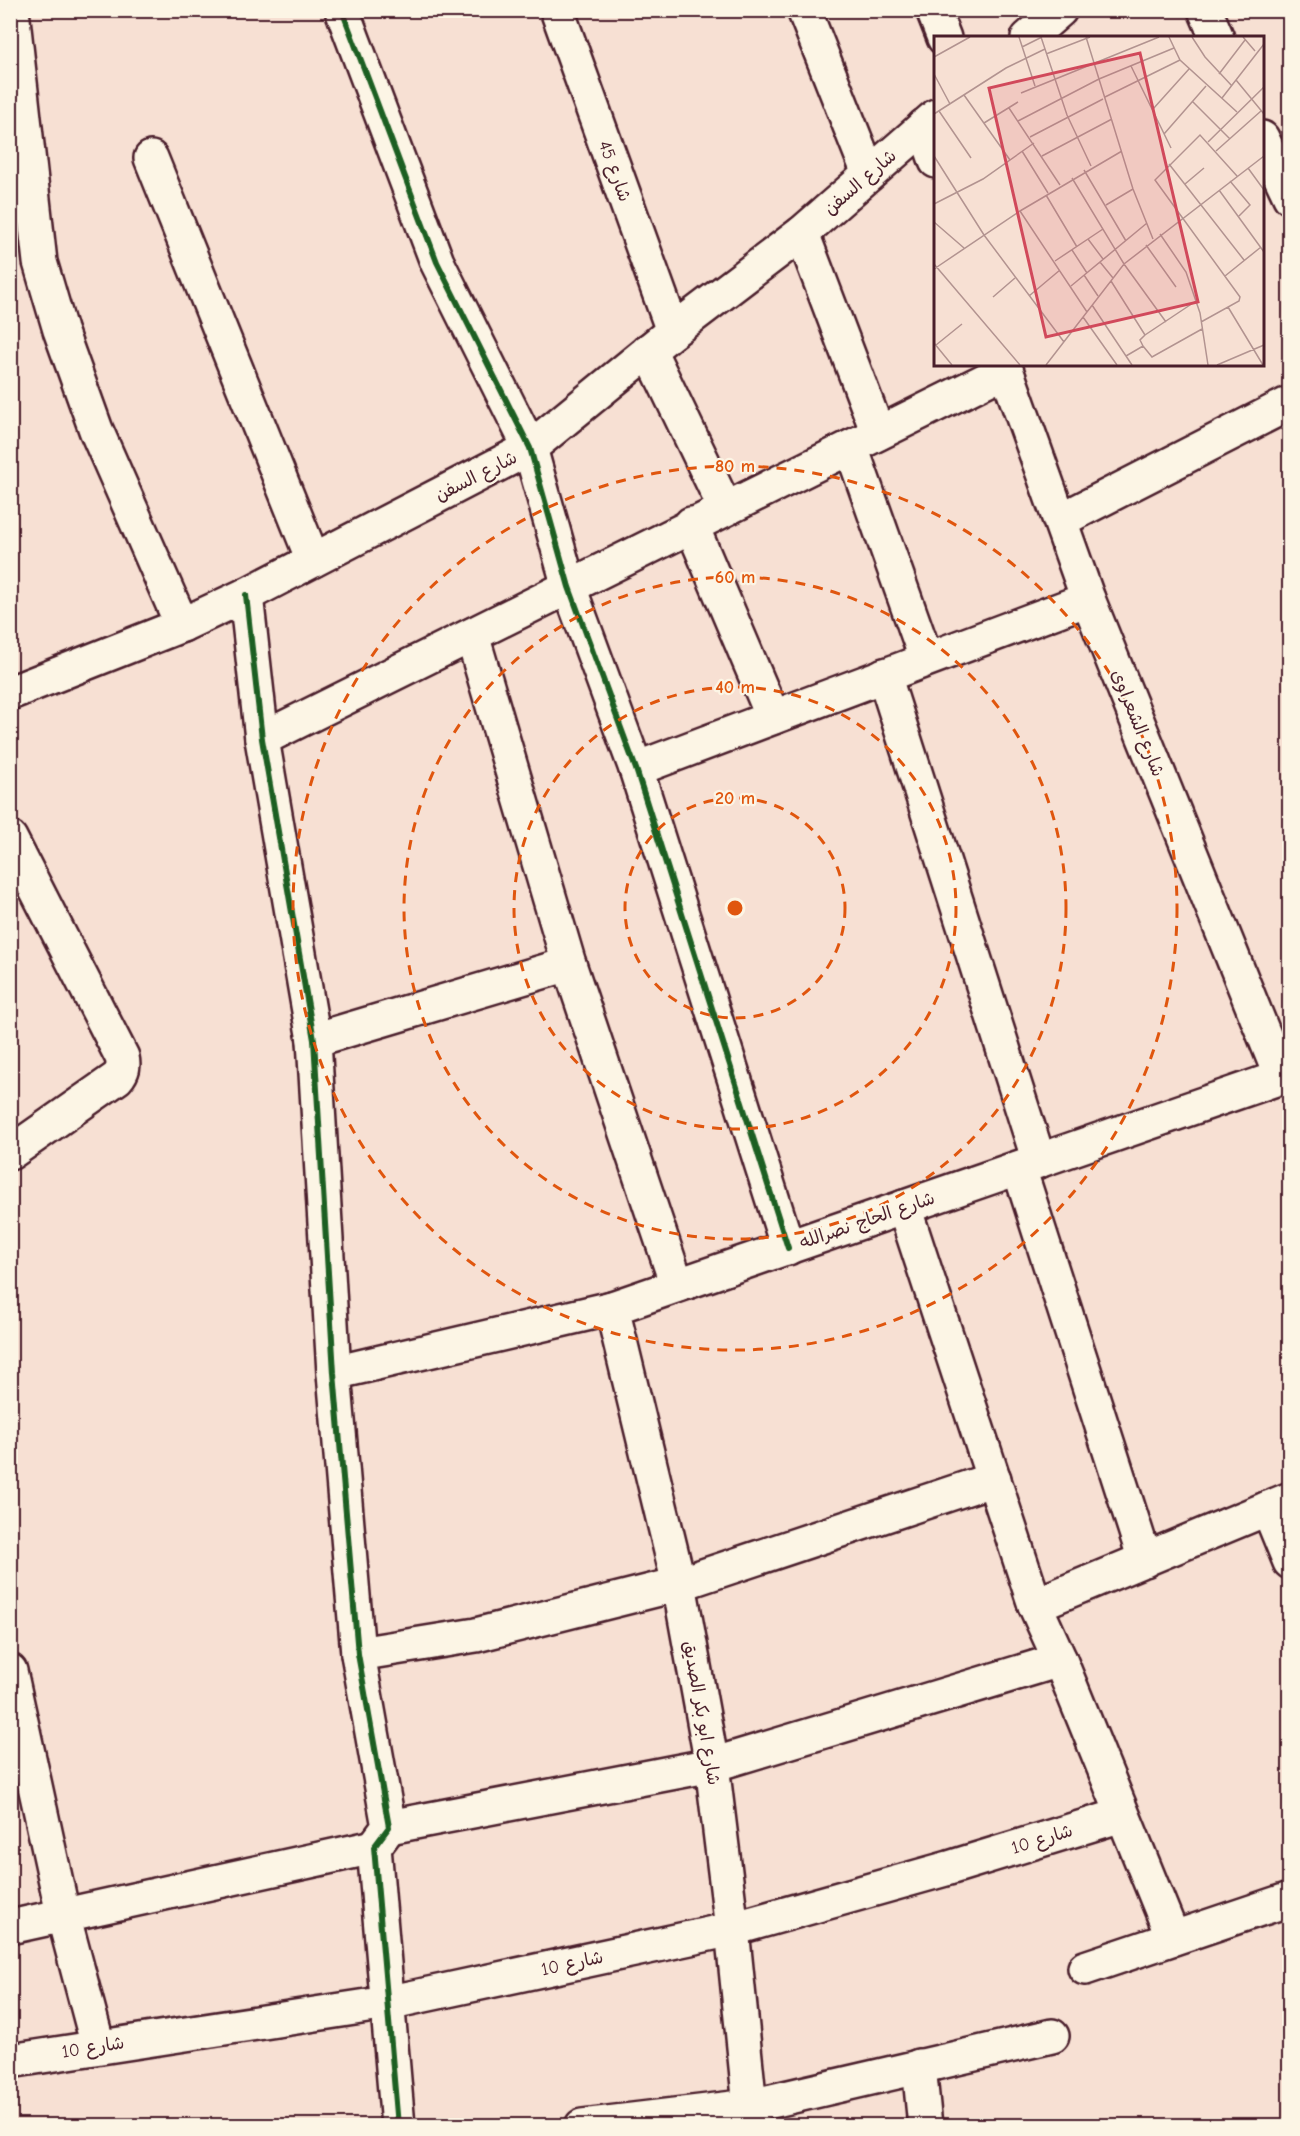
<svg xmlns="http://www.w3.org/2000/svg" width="1300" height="2136" viewBox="0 0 1300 2136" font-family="'Comic Neue','Playpen Sans Arabic',sans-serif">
	<rect width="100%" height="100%" fill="#f7e0d3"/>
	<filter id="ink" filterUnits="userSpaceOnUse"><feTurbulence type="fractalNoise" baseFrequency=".0167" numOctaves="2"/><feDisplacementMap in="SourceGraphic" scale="12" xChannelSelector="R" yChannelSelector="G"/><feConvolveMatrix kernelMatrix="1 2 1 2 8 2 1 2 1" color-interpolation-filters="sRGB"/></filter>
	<g filter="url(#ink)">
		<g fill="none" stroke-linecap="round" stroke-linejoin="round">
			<defs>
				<g id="minor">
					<polyline points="12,10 40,262 60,330 96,430 182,625"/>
					<polyline points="342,10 437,262 530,448 569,587 636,769 788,1248"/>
					<polyline points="557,10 673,331"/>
					<polyline points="804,10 869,174"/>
					<polyline points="933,10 944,38"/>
					<polyline points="1205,10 1217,38"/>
					<polyline points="1028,38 1060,10"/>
					<polyline points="924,126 936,161"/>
					<polyline points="1262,138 1290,197"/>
					<polyline points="151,158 313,560"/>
					<polyline points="802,233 878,433"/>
					<polyline points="649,350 725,508"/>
					<polyline points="1004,364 1088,599 1281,1077"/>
					<polyline points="851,447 926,658"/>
					<polyline points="1061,520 1290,403"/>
					<polyline points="691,524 773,717"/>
					<polyline points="246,595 262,739 314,1040 334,1373 358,1654 389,1827 374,1847 398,2126"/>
					<polyline points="472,635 569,964 677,1285"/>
					<polyline points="884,675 1039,1161"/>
					<polyline points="10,693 182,625 246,595 530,448 673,331 802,233 936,116"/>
					<polyline points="262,739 1006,370"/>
					<polyline points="636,769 1088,599"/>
					<path d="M10 838 122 1057C124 1066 123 1071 117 1078L10 1153"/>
					<polyline points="314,1040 569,964"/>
					<polyline points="1019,1168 1145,1560"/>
					<polyline points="904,1207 1035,1605 1060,1660 1173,1938"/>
					<polyline points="612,1308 679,1584 712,1765 732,1929 752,2126"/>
					<polyline points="334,1373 612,1308 1290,1074"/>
					<polyline points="1268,1508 1290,1562"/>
					<polyline points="1035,1605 1290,1499"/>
					<polyline points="358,1654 476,1635 679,1584 994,1479"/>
					<polyline points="10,1671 63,1914 98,2046"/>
					<polyline points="389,1827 712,1765 1060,1660"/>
					<polyline points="10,1927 374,1847"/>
					<polyline points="1085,1968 1290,1899"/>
					<polyline points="10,2061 387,2003 732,1929 949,1868 1122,1815"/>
					<polyline points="919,2066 925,2126"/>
					<polyline points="582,2126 750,2106 1052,2036"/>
				</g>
			</defs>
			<use href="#minor" stroke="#4a1f2b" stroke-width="38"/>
			<use href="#minor" stroke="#fcf5e5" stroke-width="33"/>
			<defs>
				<g id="cycleway">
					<polyline points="342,10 437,262 530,448 569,587 636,769 788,1248"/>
					<polyline points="246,595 262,739 314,1040 334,1373 358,1654 389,1827 374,1847 398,2126"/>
				</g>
			</defs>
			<use href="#cycleway" stroke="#fcf5e5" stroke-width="10"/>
			<use href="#cycleway" stroke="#1b5e20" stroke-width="6"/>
		</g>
	</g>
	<g fill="none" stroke="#e0560e" stroke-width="3" stroke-dasharray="10 8">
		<circle cx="735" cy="908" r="110"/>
		<circle cx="735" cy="908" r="221"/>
		<circle cx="735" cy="908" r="331"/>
		<circle cx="735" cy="908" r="442"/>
	</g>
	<g text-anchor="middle" stroke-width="4.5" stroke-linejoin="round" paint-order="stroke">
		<g font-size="18" fill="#4a1f2b" stroke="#fcf5e5">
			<text transform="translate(615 171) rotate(70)" y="6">شارع 45</text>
			<text transform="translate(860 182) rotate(-41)" y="6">شارع السفن</text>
			<text transform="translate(476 476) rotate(-27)" y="6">شارع السفن</text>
			<text transform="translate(1138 723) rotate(68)" y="6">شارع الشعراوى</text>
			<text transform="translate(867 1220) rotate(-19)" y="6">شارع الحاج نصرالله</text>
			<text transform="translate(702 1713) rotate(80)" y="6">شارع ابو بكر الصديق</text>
			<text transform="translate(1042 1839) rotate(-17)" y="6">شارع 10</text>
			<text transform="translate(572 1963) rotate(-12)" y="6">شارع 10</text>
			<text transform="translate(93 2047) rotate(-9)" y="6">شارع 10</text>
		</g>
	</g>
	<g transform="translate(934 36)">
		<rect width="330" height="330" fill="#f7e0d3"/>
		<path fill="none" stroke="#b29390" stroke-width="1.5" d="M85 1 101 50M107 1 133 79 157 130M152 1 199 153 219 203M235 1 246 24 303 76M258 1 271 21 298 50M309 1 321 15M88 11 108 1M112 18 156 1M0 21 36 1M197 30 237 112M0 38 16 68M285 38 311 4M302 44 330 78M87 57 225 1M30 59 76 124M171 61 246 24M288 62 330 8M259 66 296 103M75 72 126 149M219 73 255 33M5 75 37 122M0 78 72 32 111 13M84 85 165 43 240 12M50 87 84 66M230 98 272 50M96 101 169 63M274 106 330 51M88 115 114 157M282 115 327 75M0 120 50 199 130 306M108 120 178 83M235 128 310 224M314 132 330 154M150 134 192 205M138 142 190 228 232 286M296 145 316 169 305 180M251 148 270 132M285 154 330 216M112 159 143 211M0 168 49 143 100 107M172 169 199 153M86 175 153 276M0 186 30 212M226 198 252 236 266 277 274 329M154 203 169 223M212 209 242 251M138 214 153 237M121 225 169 193M166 226 179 242M0 228 86 329M0 233 86 175 188 115M150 239 164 260M291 240 327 211M177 245 211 299M137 250 213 187M95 260 126 234M59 261 81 242M158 269 198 329M294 271 329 329M149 281 183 329M267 286 305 265 306 261 221 144 266 99 303 140M0 307 18 329M2 309 28 288M209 310 206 304 211 299 262 265M192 320 209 310 218 321 268 293M112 329 190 228 330 120M283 329 330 309"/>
		<path fill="#d1495b" fill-opacity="0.15" stroke="#d1495b" stroke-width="3" d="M206 17 264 266 112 301 55 52Z"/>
		<rect width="330" height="330" fill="none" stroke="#4a1f2b" stroke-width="3"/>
	</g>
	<circle cx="735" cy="908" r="9" fill="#e0560e" stroke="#fcf5e5" stroke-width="3"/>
	<g font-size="18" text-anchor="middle" font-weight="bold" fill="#e0560e" stroke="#fcf5e5" stroke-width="4.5" stroke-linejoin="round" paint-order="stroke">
		<text x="735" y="472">80 m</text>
		<text x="735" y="583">60 m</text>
		<text x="735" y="693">40 m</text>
		<text x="735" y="804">20 m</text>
	</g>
	<rect width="1300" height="2136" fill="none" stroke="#fcf5e5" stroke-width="36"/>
	<rect x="18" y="18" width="1264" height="2100" fill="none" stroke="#4a1f2b" stroke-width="2" filter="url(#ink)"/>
</svg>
